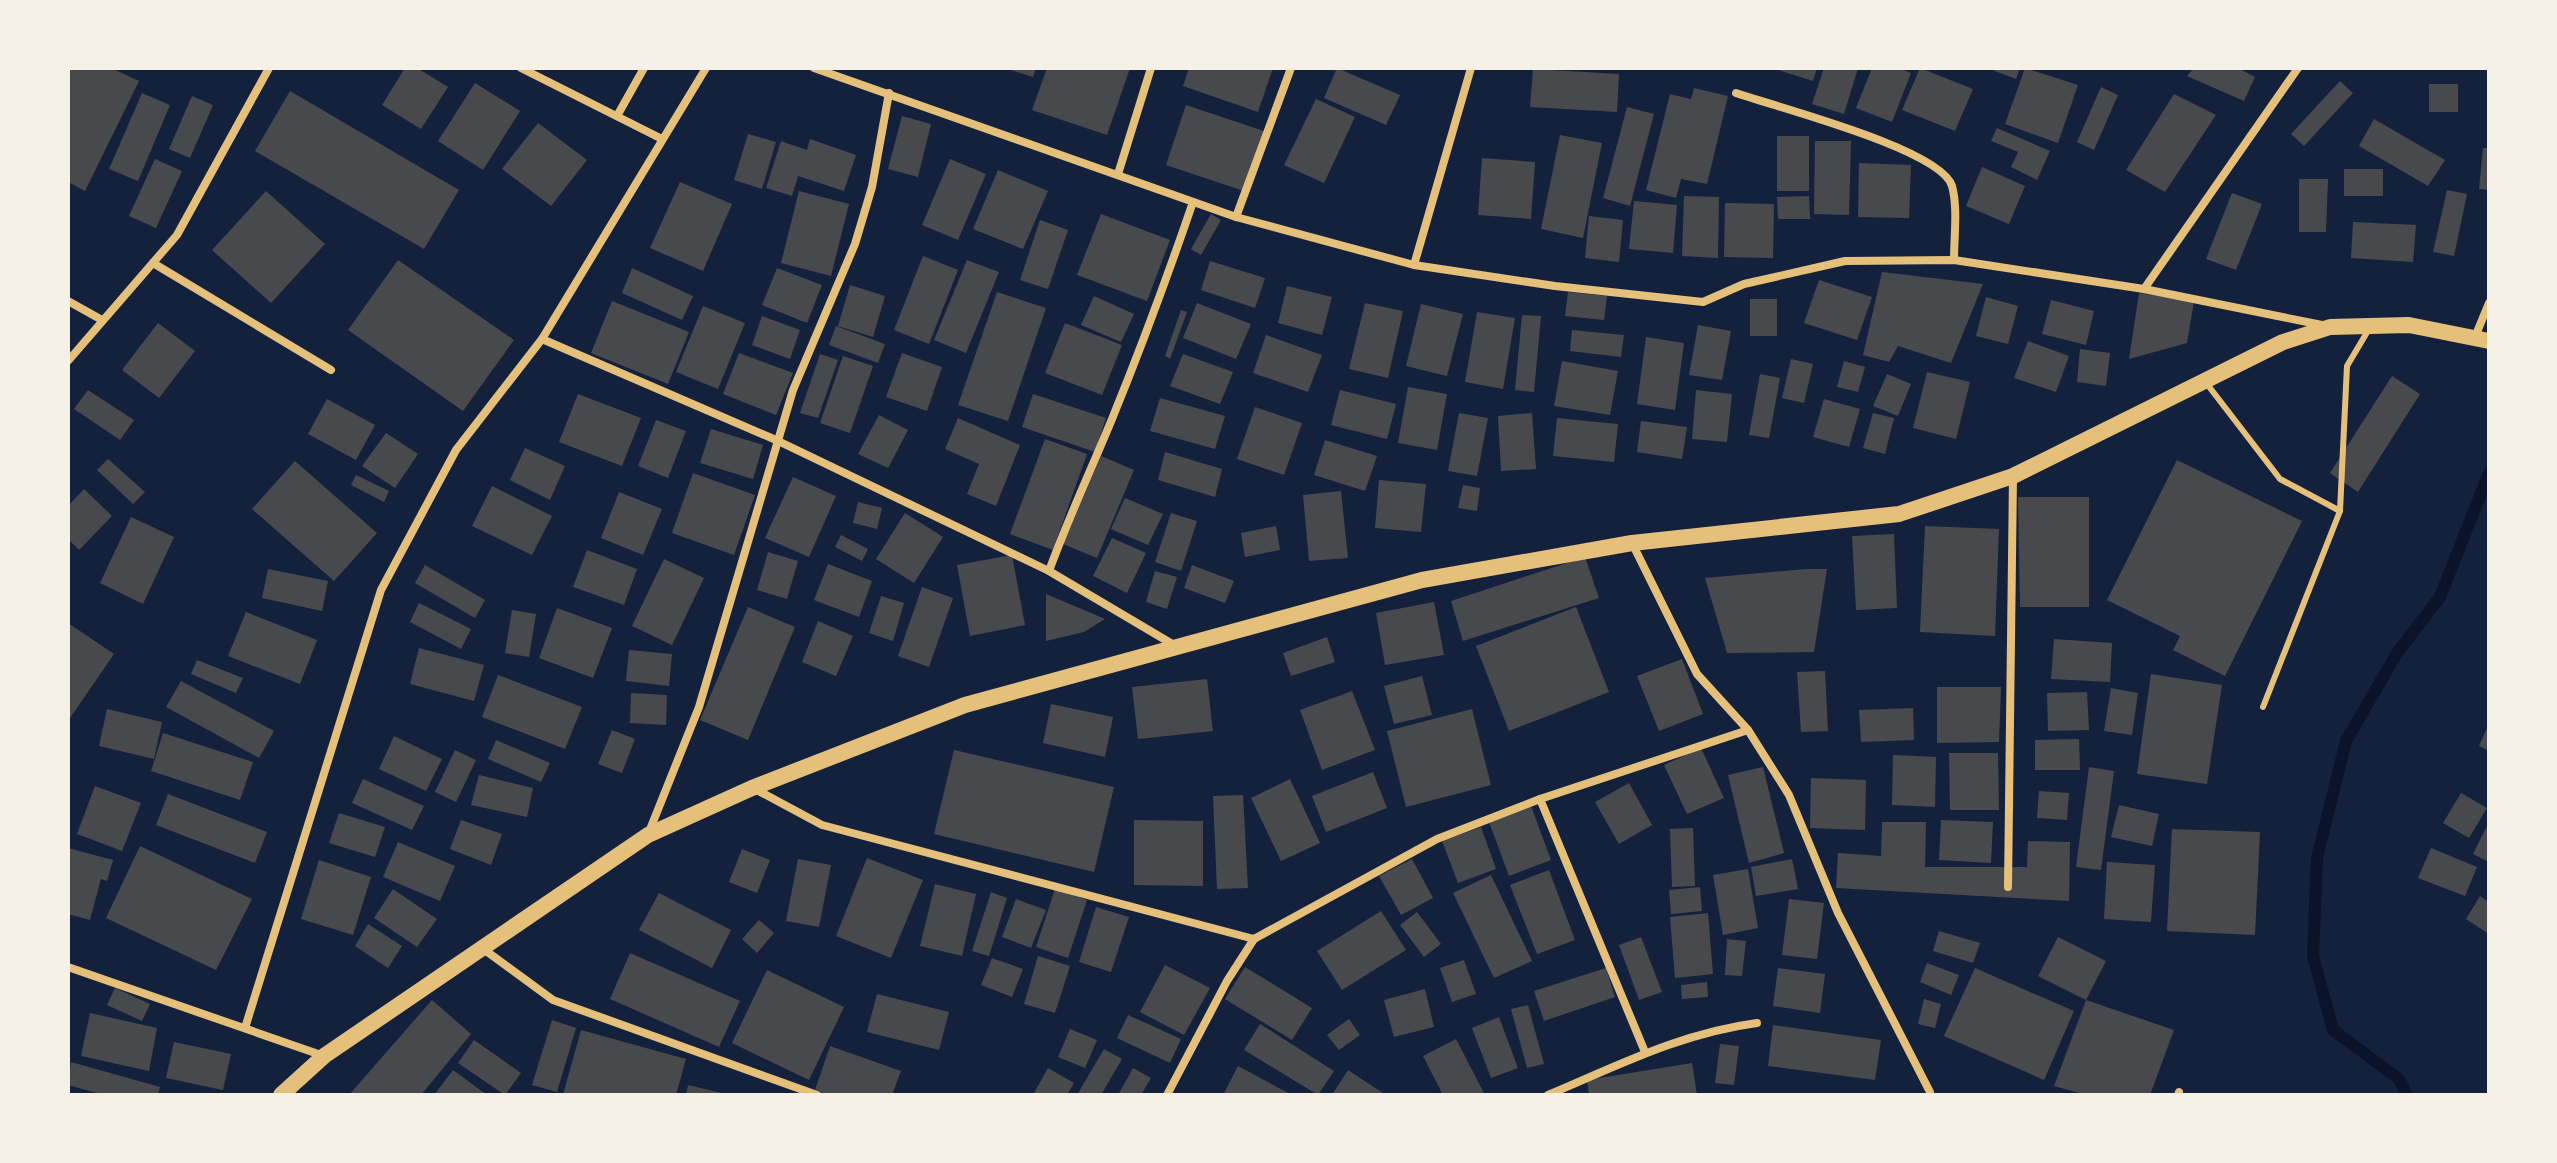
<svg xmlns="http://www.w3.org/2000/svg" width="2557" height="1163" viewBox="0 0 2557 1163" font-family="'Source Sans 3',sans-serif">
	<rect width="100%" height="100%" fill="#14213d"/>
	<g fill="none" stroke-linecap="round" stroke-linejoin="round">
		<polyline stroke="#0b132b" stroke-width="12" points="2407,1095 2399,1079 2333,1030 2313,956 2317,858 2346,741 2397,653 2440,597 2489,473"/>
	</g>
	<g fill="#48494c">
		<polygon points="68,68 111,68 139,81 85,191 68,182"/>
		<polygon points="405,68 417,68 448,87 421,129 382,105"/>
		<polygon points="1004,68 1036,68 1033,77"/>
		<polygon points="1047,68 1130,68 1107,135 1032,110"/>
		<polygon points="1189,68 1273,68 1258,112 1183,86"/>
		<polygon points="1337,68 1400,95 1386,125 1324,98"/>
		<polygon points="1772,68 1817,68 1813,81"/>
		<polygon points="1824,68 1858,68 1844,114 1812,104"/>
		<polygon points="1872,68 1899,68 1911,73 1892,122 1856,108"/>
		<polygon points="1920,68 1973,89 1955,131 1902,110"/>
		<polygon points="1987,68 2020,68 2016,79"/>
		<polygon points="2025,68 2078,85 2058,143 2005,124"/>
		<polygon points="2194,68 2238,68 2255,77 2244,101 2187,76"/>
		<polygon points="1533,69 1619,74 1617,112 1530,107"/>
		<polygon points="2340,81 2353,93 2304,146 2291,134"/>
		<polygon points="475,83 520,111 483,170 438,141"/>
		<rect x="2429" y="84" width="29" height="28"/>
		<polygon points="2101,87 2118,95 2094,150 2077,142"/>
		<polygon points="1694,88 1728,96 1707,184 1681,179 1676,198 1646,190 1670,94 1691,99"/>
		<polygon points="290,91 459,190 424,249 255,151"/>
		<polygon points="142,93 170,105 138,181 109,169"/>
		<polygon points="2174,94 2216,115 2165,192 2126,170"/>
		<polygon points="192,96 213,105 190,158 169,149"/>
		<polygon points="1316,99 1355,117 1324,183 1284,165"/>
		<polygon points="1186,105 1264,131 1244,191 1166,165"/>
		<polygon points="1627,107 1654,114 1630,206 1603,198"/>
		<polygon points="902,116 931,124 918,177 888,169"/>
		<polygon points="2374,119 2445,160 2428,186 2359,146"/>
		<polygon points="538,123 587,160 551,206 502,169"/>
		<polygon points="1997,128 2050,151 2037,180 2011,167 2018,152 1991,141"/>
		<polygon points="748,134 776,142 762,189 734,180"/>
		<polygon points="1560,135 1602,143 1583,238 1541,229"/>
		<rect x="1777" y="136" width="32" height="55"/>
		<polygon points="810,139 856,155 844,191 798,176 792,196 766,188 781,141 807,150"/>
		<polygon points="1815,141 1851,141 1849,215 1814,214"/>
		<polygon points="2483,148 2489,148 2489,190 2479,189"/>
		<polygon points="1482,158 1535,162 1531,219 1478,215"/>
		<polygon points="155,159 182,171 156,228 129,216"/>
		<polygon points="950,159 986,174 958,240 922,225"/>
		<polygon points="1859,163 1911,165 1909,218 1858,217"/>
		<polygon points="1982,167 2025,186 2009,224 1966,206"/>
		<rect x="2344" y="169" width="39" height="27"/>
		<polygon points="998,170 1048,191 1023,249 973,229"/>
		<polygon points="2299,179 2328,179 2326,232 2299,232"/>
		<polygon points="680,182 732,204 703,271 650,248"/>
		<polygon points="2447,190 2467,194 2454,256 2433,252"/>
		<polygon points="266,191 325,244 271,303 212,250"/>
		<polygon points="799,191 849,204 831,276 781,263"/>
		<polygon points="2232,193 2262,204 2236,270 2206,259"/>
		<polygon points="1684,196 1719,197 1718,258 1682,256"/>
		<polygon points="1809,196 1810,219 1778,219 1777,197"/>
		<polygon points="1634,201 1677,205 1673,253 1629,249"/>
		<polygon points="1725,203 1774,204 1773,258 1724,257"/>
		<polygon points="1101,214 1170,240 1147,301 1077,275"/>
		<polygon points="1211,214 1221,220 1201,255 1191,249"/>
		<polygon points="1589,216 1623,220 1619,262 1585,258"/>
		<polygon points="1040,220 1068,230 1048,289 1020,280"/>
		<polygon points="2353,222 2416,225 2413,262 2351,258"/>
		<polygon points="923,256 958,270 929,344 894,330"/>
		<polygon points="398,260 514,340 463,411 348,330"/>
		<polygon points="967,260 999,272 966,353 934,340"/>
		<polygon points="1210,261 1265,278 1255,308 1201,290"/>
		<polygon points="632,268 693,296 682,320 622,293"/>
		<polygon points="777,268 822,285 807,323 762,305"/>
		<polygon points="1882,272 1983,284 1951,363 1898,346 1889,362 1863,355"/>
		<polygon points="1819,280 1872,297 1857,340 1804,323"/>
		<polygon points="850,285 885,296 873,337 838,326"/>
		<polygon points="1287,286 1332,297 1322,335 1278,323"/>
		<polygon points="997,292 1046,308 1008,421 958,405"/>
		<polygon points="1568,292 1607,296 1604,320 1565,316"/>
		<polygon points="2139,293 2194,301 2187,343 2129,359"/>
		<polygon points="1094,296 1134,314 1121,342 1081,325"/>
		<polygon points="1986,297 2018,306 2008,344 1976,336"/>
		<rect x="1750" y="299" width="27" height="37"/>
		<polygon points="2051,300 2094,311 2086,345 2042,334"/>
		<polygon points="612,301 689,332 668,384 591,353"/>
		<polygon points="1197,303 1251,324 1236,359 1183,338"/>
		<polygon points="1365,303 1403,311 1388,378 1349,369"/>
		<polygon points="1421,304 1463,314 1447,376 1406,366"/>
		<polygon points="703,306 745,323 718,389 676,372"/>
		<polygon points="1181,310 1187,312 1170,359 1165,356"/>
		<polygon points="1477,312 1515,318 1503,389 1465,382"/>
		<polygon points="1522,315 1541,316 1534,392 1515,390"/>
		<polygon points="762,316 800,330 790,359 752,345"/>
		<polygon points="158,323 195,351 159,398 122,370"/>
		<polygon points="1065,323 1122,345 1102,395 1045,373"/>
		<polygon points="1698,325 1731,331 1722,380 1689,375"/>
		<polygon points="836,326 885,344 878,363 829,345"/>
		<polygon points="1572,330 1624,335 1621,357 1570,351"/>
		<polygon points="1266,335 1322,355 1308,392 1253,373"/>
		<polygon points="1646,337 1684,343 1675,410 1637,404"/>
		<polygon points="2028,341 2069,356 2056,392 2014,378"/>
		<polygon points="2080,349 2110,353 2106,386 2077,382"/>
		<polygon points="739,353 793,373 776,415 723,394"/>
		<polygon points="902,353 942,367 927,411 886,397"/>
		<polygon points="820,354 838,360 818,418 800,413"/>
		<polygon points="1183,354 1233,372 1220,404 1170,386"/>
		<polygon points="843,356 873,366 850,433 820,423"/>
		<polygon points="1791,359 1813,364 1804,403 1782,398"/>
		<polygon points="1562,361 1618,371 1610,415 1554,406"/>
		<polygon points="1844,361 1865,367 1858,392 1837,387"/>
		<polygon points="1927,372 1970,382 1956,439 1913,428"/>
		<polygon points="1760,374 1780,378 1769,438 1749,435"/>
		<polygon points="1887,374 1911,384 1898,416 1873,406"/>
		<polygon points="2392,376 2420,394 2358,492 2330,473"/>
		<polygon points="1408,387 1447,394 1437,450 1398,443"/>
		<polygon points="88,390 134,420 120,440 74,409"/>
		<polygon points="1340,390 1396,404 1387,439 1331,425"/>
		<polygon points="1696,390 1732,394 1727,442 1692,439"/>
		<polygon points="578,394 641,418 622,466 559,442"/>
		<polygon points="1033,394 1106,418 1095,452 1022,427"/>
		<polygon points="1160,398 1225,416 1215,449 1150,431"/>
		<polygon points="327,399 375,425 356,460 308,434"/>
		<polygon points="1824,399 1860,409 1849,447 1813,437"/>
		<polygon points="1255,407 1302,423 1284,475 1237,459"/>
		<polygon points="1459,413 1488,418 1477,476 1448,471"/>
		<polygon points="1532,413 1536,469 1501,471 1498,416"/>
		<polygon points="1873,413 1894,418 1885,454 1863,448"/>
		<polygon points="879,415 908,430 888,468 858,454"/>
		<polygon points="958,418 1020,445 996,506 967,494 979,464 945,449"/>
		<polygon points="1557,418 1618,424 1614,462 1553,456"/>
		<polygon points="656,420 686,431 668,478 638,466"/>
		<polygon points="1641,421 1687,427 1682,459 1637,452"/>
		<polygon points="711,429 763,445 753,479 700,463"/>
		<polygon points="386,433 418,454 395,488 362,466"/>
		<polygon points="1045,439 1087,454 1053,550 1010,534"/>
		<polygon points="1325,440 1377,456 1365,491 1314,475"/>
		<polygon points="525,448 565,466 550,500 510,480"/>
		<polygon points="1165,452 1222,469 1215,497 1158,480"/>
		<polygon points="1101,456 1134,470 1097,558 1063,544"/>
		<polygon points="108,459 145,492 133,504 97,470"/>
		<polygon points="2177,460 2302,521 2225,676 2173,650 2180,636 2107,600"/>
		<polygon points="295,461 377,533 334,581 252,509"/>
		<polygon points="693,473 755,495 734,555 672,533"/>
		<polygon points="356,475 389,491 384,502 351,485"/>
		<polygon points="793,477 836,496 809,557 765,538"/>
		<polygon points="1379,480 1426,484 1421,532 1375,528"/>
		<polygon points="1463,485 1480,488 1477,511 1458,508"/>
		<polygon points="492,486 552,516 532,555 472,526"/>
		<polygon points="84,489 112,516 79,550 68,539 68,506"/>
		<polygon points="1341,491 1348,558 1309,561 1303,495"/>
		<polygon points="619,492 662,509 643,555 601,538"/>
		<polygon points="2018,497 2089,497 2089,607 2020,607"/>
		<polygon points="1125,498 1163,514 1148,545 1111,529"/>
		<polygon points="858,502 882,508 877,529 853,523"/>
		<polygon points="905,513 943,537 914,583 876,559"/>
		<polygon points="1171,513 1197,521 1181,571 1155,562"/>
		<polygon points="131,517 174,537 143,604 100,583"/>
		<polygon points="1276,526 1280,550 1245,557 1241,533"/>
		<polygon points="1925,526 1999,529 1995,636 1920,632"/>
		<polygon points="1894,534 1897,608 1856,610 1852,536"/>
		<polygon points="841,535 868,549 862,561 835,547"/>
		<polygon points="1112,538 1146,553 1127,593 1093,576"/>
		<polygon points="587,550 637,569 624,605 573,587"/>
		<polygon points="768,552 798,561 787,599 757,590"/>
		<polygon points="1012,555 1025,625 970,636 957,565"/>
		<polygon points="1585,557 1599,598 1463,641 1451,601"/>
		<polygon points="664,559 704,578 672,645 632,626"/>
		<polygon points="828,564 872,581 859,617 814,600"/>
		<polygon points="425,565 485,600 475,618 415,583"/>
		<polygon points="1192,565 1234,581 1225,603 1184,588"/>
		<polygon points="268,569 328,581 322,611 262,598"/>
		<polygon points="1806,569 1827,569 1814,652 1727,653 1705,578"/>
		<polygon points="1155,571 1177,577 1167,609 1146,602"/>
		<polygon points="922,587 953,598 929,667 898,656"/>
		<polygon points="1046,594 1105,619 1084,632 1046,641"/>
		<polygon points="881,596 904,603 893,641 869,633"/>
		<polygon points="1434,602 1444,655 1385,665 1376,613"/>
		<polygon points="419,603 471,629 461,649 410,622"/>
		<polygon points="748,607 795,627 748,740 700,720"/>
		<polygon points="1576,607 1609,692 1509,731 1476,646"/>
		<polygon points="557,608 612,628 593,678 539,658"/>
		<polygon points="512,610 536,614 529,657 505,653"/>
		<polygon points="246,612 317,640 300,684 228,656"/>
		<polygon points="818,621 853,636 836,676 802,662"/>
		<polygon points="68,623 114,654 68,721"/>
		<polygon points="1327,637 1335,662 1291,676 1283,653"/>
		<polygon points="2054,639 2112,643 2110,682 2051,679"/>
		<polygon points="419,648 484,665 474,701 410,684"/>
		<polygon points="629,650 672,654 669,686 626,681"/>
		<polygon points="1682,659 1703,714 1659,731 1637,676"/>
		<polygon points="197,660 243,678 236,693 191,674"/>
		<polygon points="1825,671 1828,731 1801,732 1797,672"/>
		<polygon points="2151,674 2222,685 2207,784 2137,774"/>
		<polygon points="498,675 582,707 565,749 482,717"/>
		<polygon points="1422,676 1432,715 1394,724 1384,686"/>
		<polygon points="1207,679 1213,731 1138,739 1132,687"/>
		<polygon points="181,681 274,731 259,758 166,707"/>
		<polygon points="1937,687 2001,687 1999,742 1937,743"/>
		<polygon points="2111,688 2138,693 2132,735 2104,731"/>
		<polygon points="1352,691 1375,750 1322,770 1300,710"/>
		<polygon points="2087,692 2089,730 2048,731 2047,693"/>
		<polygon points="631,693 667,695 666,725 630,723"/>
		<polygon points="1051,704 1113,717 1105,757 1043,743"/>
		<polygon points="1913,708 1914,740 1861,742 1859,710"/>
		<polygon points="107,709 162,722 154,759 99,746"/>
		<polygon points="1472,709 1491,785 1406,807 1387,731"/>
		<polygon points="2487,728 2489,729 2489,751 2479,746"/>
		<polygon points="612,730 635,739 622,773 598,764"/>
		<polygon points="163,733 253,762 240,800 151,771"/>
		<polygon points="394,736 442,759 426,791 379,769"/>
		<polygon points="2079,739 2080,770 2035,770 2035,740"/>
		<polygon points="496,740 550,763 541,782 488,759"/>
		<polygon points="1701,748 1724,798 1687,814 1664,765"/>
		<polygon points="455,750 476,760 456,802 435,792"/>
		<polygon points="954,750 1114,787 1094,872 934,834"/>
		<polygon points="1949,753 1998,753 1999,810 1950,810"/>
		<polygon points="1893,755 1936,757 1935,807 1892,805"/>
		<polygon points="1763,767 1784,853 1749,863 1728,775"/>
		<polygon points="2089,767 2114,771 2101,870 2076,867"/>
		<polygon points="1373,772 1387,808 1326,832 1312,796"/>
		<polygon points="479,775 533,788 527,817 471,805"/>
		<polygon points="1811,778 1866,780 1865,830 1810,828"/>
		<polygon points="363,779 424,806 412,830 352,803"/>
		<polygon points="1290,779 1320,843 1281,861 1251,798"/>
		<polygon points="1629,783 1652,825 1619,844 1595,802"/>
		<polygon points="95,786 141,803 122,851 77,834"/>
		<polygon points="2039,791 2069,793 2067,820 2037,818"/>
		<polygon points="2461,793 2487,808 2469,838 2443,823"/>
		<polygon points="168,794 267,832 255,863 156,825"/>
		<polygon points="1243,795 1248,888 1217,889 1213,796"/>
		<polygon points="2119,805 2159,814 2152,846 2111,837"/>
		<polygon points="1531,806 1551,860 1509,876 1489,822"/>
		<polygon points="339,813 385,827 375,857 329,843"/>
		<polygon points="461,820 502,834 491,865 450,849"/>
		<polygon points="1134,820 1203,821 1203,886 1134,885"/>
		<polygon points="1941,820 1993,822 1991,863 1939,860"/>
		<polygon points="1882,822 1926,822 1925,867 2027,867 2028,841 2070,842 2069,901 1836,888 1838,853 1881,856"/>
		<polygon points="2489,822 2489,862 2473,854"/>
		<polygon points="1481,827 1496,869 1458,883 1442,841"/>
		<polygon points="1693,828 1695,886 1672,887 1670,829"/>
		<polygon points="2172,829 2260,832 2255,935 2167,931"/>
		<polygon points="398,842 455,866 440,901 383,877"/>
		<polygon points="140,846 252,899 216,970 106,918"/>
		<polygon points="68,848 113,860 107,881 101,879 90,920 68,914"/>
		<polygon points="2431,848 2477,867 2465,896 2418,878"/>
		<polygon points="742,849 770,860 757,893 729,882"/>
		<polygon points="867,858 923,880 891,958 836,936"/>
		<polygon points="798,859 831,865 819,927 786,921"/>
		<polygon points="1412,859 1433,898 1401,915 1379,876"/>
		<polygon points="1792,859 1798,889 1756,896 1751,867"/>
		<polygon points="319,860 371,877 353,935 301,919"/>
		<polygon points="2107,862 2155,865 2151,922 2104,919"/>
		<polygon points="1748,869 1758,928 1723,935 1713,875"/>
		<polygon points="1549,870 1575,940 1537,954 1510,885"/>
		<polygon points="1491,875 1532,961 1494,978 1453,893"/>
		<polygon points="935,884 976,894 962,956 920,946"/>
		<polygon points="1700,887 1702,911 1671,914 1669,890"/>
		<polygon points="393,889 437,919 417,947 374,918"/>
		<polygon points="1055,889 1087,900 1068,958 1036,947"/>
		<polygon points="991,892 1007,898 989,956 972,951"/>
		<polygon points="659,893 731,930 712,968 639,930"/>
		<polygon points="2480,896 2489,902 2489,934 2466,919"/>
		<polygon points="1016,899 1046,910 1031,948 1002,937"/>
		<polygon points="1789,899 1824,903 1817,959 1782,955"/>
		<polygon points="1096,907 1129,917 1111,972 1079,962"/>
		<polygon points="1381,911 1406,950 1342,990 1317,951"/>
		<polygon points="1417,912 1441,944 1424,957 1400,925"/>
		<polygon points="1708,913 1713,974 1675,978 1670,917"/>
		<polygon points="759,920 774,933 757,953 742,939"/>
		<polygon points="368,924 402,946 388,968 355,946"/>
		<polygon points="1939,931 1980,943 1973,963 1933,951"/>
		<polygon points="1641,937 1662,992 1639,1000 1619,945"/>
		<polygon points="2058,937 2106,961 2086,1000 2174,1030 2150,1095 2087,1095 2054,1086 2086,1000 2038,976"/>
		<polygon points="1727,939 1746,941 1742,976 1725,975"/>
		<polygon points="630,953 740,1001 719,1047 610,999"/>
		<polygon points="1038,956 1070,966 1055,1013 1024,1004"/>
		<polygon points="992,958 1023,969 1012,997 981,985"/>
		<polygon points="1464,960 1476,994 1452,1002 1440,968"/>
		<polygon points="1927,963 1959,975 1951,995 1920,982"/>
		<polygon points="1165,965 1210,988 1184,1035 1140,1012"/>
		<polygon points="1245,967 1312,1008 1292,1040 1225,999"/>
		<polygon points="1606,968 1615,997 1544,1021 1534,991"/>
		<polygon points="1778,968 1825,974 1820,1013 1773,1006"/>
		<polygon points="1975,968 2074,1011 2044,1080 1944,1036"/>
		<polygon points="767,970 844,1007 809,1080 732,1043"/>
		<polygon points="1707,982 1708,997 1682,999 1681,985"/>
		<polygon points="115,988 150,1004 142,1021 107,1005"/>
		<polygon points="1425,989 1434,1027 1394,1037 1384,1000"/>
		<polygon points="877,994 949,1012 939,1050 867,1032"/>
		<polygon points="1924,999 1941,1004 1935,1028 1918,1024"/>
		<polygon points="432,1000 471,1034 421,1095 349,1095"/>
		<polygon points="1528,1005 1544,1064 1527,1068 1511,1009"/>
		<polygon points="90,1013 157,1028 149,1071 81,1056"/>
		<polygon points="1128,1015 1181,1039 1170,1063 1117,1038"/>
		<polygon points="1499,1017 1518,1068 1491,1078 1472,1028"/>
		<polygon points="1349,1019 1360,1035 1339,1050 1327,1035"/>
		<polygon points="552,1020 576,1028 557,1092 532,1085"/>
		<polygon points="1260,1024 1334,1071 1318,1095 1244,1050"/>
		<polygon points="1773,1025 1881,1040 1875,1080 1768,1066"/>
		<polygon points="1070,1029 1097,1040 1085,1068 1058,1057"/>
		<polygon points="581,1030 686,1059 676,1095 563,1095"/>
		<polygon points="1456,1039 1485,1095 1443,1095 1423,1056"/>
		<polygon points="474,1040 521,1073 505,1095 458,1063"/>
		<polygon points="174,1042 231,1054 223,1090 166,1078"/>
		<polygon points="1720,1044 1739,1046 1734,1085 1715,1083"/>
		<polygon points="830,1046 901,1071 892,1095 828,1095 815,1090"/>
		<polygon points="1104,1049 1122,1059 1101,1095 1077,1095"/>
		<polygon points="71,1062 160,1087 158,1095 104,1095 68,1085"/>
		<polygon points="1692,1063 1697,1095 1589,1095 1587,1080"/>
		<polygon points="1238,1066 1292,1095 1223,1095"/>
		<polygon points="1048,1068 1074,1083 1067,1095 1033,1095"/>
		<polygon points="1133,1068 1151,1078 1141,1095 1118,1095"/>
		<polygon points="453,1070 487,1095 434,1095"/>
		<polygon points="1348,1070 1386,1095 1332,1095"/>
		<polygon points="688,1085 726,1094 726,1095 686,1095"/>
	</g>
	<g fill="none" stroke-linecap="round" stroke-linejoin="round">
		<g stroke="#e5c07b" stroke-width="6">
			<polyline points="2207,384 2280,479 2340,511"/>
			<polyline points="2263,707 2340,511 2347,366 2369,329"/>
		</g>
		<g stroke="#e5c07b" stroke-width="8">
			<polyline points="521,68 662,139"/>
			<polyline points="814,68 1236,217 1414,265 1555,286 1703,302 1744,284 1845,261 1954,260 2144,289 2322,325"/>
			<path d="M1736 93C1776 107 1941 149 1952 186 1958 208 1954 237 1954 260"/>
			<polyline points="617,116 644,68"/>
			<polyline points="1118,174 1151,68"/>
			<polyline points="1236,217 1291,68"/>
			<polyline points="153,263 331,370"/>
			<polyline points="1414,265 1471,68"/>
			<polyline points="2144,289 2298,68"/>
			<polyline points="68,301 102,320"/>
			<polyline points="2475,337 2489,303"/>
			<polyline points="542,339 776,440 1049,571 1174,645"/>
			<polyline points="68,361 177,235 269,68"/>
			<polyline points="1632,543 1697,674 1748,730 1789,795 1838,913 1930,1092"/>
			<path d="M1049 571C1068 519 1091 470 1112 419 1141 348 1168 275 1193 202"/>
			<polyline points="753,788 822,825 1254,939 1437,839 1540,799 1748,730"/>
			<polyline points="1540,799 1645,1052"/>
			<polyline points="649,832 699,707 793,390 855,244 872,187 889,93"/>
			<polyline points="2008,887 2013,476"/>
			<polyline points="482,948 553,1000 817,1095"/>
			<polyline points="68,967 324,1056"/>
			<polyline points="245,1028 381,590 456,450 542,339 706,68"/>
			<polyline points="1167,1095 1227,981 1254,939"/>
			<path d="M1548 1095C1617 1066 1681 1033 1757 1023"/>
			<polyline points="2178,1095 2179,1092"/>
		</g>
		<polyline stroke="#e5c07b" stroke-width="16" points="281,1095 324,1056 648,835 752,788 965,705 1422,580 1632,543 1899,514 2013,476 2283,342 2330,327 2409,325 2489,341"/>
	</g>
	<rect width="2557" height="1163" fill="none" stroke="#f6f1e7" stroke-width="140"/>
</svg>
